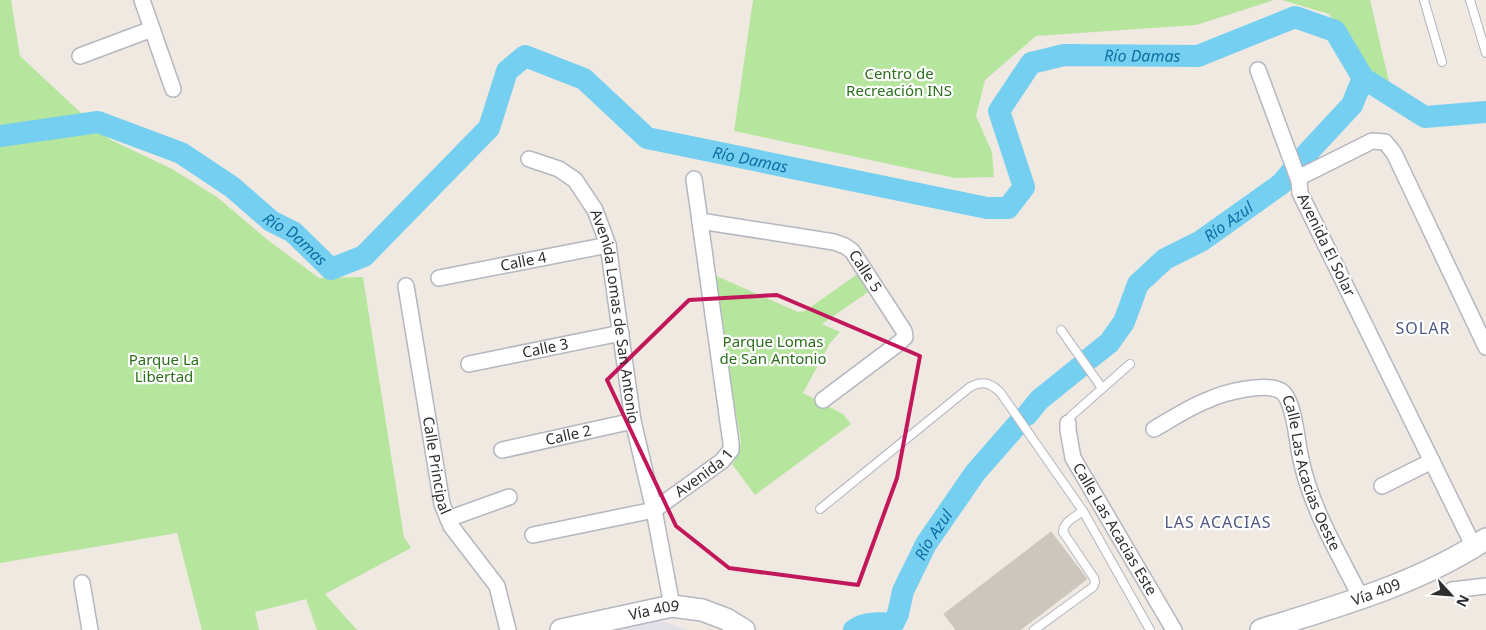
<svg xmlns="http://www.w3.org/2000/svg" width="1486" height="630" viewBox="0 0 1486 630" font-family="'Noto Sans',sans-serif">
	<rect width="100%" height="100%" fill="#efe9e1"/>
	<polygon fill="#e3e1e8" points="659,620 688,630 609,630"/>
	<g fill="#b6e59e">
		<polygon points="0,0 11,0 20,56 109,139 172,169 217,197 269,241 319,278 363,277 404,537 411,548 325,594 357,630 317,630 306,599 255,612 259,630 202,630 177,533 0,563"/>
		<polygon points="753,0 1274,0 1196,25 1036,36 985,80 976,116 992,152 994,177 955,178 734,131"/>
		<polygon points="1282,0 1370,0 1390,86 1369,73 1329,14"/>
		<polygon points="859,273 871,290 822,324 840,332 830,343 803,393 843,414 851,424 755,495 732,464 738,455 741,442 712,274 798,312 805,311"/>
	</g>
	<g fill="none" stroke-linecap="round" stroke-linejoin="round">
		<g stroke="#75cff0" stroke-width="22">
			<path id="s1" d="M0 136 98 122 181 153 232 187 271 221 293 232 331 269 364 256 489 128 507 71 525 56 584 79 647 138 987 208H1008L1024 187 999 111 1031 63 1064 55 1198 56 1295 17 1335 31 1363 78 1425 117 1486 112"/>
			<path id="s2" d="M1090 358 1109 343 1124 322 1138 284 1165 259 1201 241 1281 184 1311 149 1352 105 1363 78"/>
			<polyline points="1027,415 1039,400 1080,367"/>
			<path id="s3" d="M854 630C864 622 880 623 893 624L898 614 903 591 926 544 975 473 1017 425"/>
		</g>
	</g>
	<polygon fill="#cbc7bf" stroke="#cbc5ba" points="1051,532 1087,579 1020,630 956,630 944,614"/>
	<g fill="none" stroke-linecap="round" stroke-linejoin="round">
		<defs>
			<g id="lane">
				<polyline points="1424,0 1442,62"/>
				<polyline points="1470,0 1486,53"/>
				<polyline points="1061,330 1102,388"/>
				<polyline points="1068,423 1071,416 1130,364"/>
				<path d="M820 509 970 387C983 380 990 383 1000 392L1083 511 1150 630"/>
				<path d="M1034 630 1093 587 1095 582 1094 578 1063 532C1063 522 1075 517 1083 511"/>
			</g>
			<g id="street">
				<polyline points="142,0 173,89"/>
				<polyline points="80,56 152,29"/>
				<polyline points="1258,70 1299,181"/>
				<path id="s4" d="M529 159 559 169 575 180 595 210 608 245 633 421 654 510 533 535"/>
				<path id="s5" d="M700 221 834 242 845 246 852 251 904 331 905 337 899 343 823 400"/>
				<path id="s6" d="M439 278 608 245"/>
				<path id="s7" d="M406 286 442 504 451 526 497 586 508 630"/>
				<path id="s8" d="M469 364 621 333"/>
				<path id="s9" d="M1068 423V430L1073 458 1174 630"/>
				<path id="s10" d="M1154 429C1172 419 1189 407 1208 400 1225 392 1265 382 1281 391 1294 399 1297 441 1300 455 1310 507 1338 552 1361 598"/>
				<path id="s11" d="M502 450 633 421"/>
				<polyline points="1382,486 1432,461"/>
				<polyline points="448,519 509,497"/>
				<polyline points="1474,547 1300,193 1299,181 1302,176 1372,141 1385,142 1394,153 1486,347"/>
				<polyline points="82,583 90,630"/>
				<polyline points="1452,590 1486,586"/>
				<path id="s12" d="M672 606 654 510 722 461 731 450V443L694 179"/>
			</g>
			<g id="secondary">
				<path id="s13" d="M561 630 672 606 702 610 726 619 744 630"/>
				<path id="s14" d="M1261 630C1338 606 1418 584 1486 539"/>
			</g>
		</defs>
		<use href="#lane" stroke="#b4b7c1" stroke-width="10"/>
		<use href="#street" stroke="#b4b7c1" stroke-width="18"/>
		<use href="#secondary" stroke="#b4b7c1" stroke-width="24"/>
		<use href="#lane" stroke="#fff" stroke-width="8"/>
		<use href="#street" stroke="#fff" stroke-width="15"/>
		<use href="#secondary" stroke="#fff" stroke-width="21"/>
	</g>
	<path fill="none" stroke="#c2185b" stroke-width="4" stroke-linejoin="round" d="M777 295 920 356 897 478 858 585 729 568 676 526 607 380 689 300Z"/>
	<g text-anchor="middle" stroke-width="4.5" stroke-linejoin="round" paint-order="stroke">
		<g font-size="15" fill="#2c6e1b" stroke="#fff">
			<text x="899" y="79">Centro de<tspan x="899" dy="17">Recreación INS</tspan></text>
			<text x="773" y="347">Parque Lomas<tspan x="773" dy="17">de San Antonio</tspan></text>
			<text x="164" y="365">Parque La<tspan x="164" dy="17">Libertad</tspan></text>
		</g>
		<g font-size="15" fill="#2e2e2e" stroke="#fff">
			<text transform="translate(1326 245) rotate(64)" y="5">Avenida El Solar</text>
			<text dy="5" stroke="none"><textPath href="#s6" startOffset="86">Calle 4</textPath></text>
			<text dy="5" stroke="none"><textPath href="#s5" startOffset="180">Calle 5</textPath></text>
			<text dy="5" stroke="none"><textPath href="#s4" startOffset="196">Avenida Lomas de San Antonio</textPath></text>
			<text dy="5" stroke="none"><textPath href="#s8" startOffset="78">Calle 3</textPath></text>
			<text dy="5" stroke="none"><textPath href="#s11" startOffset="68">Calle 2</textPath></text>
			<text dy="5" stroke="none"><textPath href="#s7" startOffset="182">Calle Principal</textPath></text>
			<text dy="5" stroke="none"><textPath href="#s12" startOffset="160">Avenida 1</textPath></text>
			<text dy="5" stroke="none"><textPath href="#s10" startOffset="225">Calle Las Acacias Oeste</textPath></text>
			<text dy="5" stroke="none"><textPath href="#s9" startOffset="118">Calle Las Acacias Este</textPath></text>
			<text dy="5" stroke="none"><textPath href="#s14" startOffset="121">Vía 409</textPath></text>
			<text dy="5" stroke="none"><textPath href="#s13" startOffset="95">Vía 409</textPath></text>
		</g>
		<g font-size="16" font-style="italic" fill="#0d6fa3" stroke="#fff">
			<text dy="6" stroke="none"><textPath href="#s1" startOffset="1470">Río Damas</textPath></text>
			<text dy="6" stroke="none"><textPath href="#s1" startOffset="931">Río Damas</textPath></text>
			<text dy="6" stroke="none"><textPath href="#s2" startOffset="201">Río Azul</textPath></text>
			<text dy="6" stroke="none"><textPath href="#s1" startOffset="331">Río Damas</textPath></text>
			<text dy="6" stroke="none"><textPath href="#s3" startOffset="139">Río Azul</textPath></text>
		</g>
		<g font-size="16" letter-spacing="1" fill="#4d5680" stroke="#fff">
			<text x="1423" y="334">SOLAR</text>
			<text x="1218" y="528">LAS ACACIAS</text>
		</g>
	</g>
	<g transform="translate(1451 595) rotate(116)" stroke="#ffffff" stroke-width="4" paint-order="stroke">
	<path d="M0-4L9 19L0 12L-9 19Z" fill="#2e2e2e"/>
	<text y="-8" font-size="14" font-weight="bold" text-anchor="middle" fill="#2e2e2e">N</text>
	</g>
</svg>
